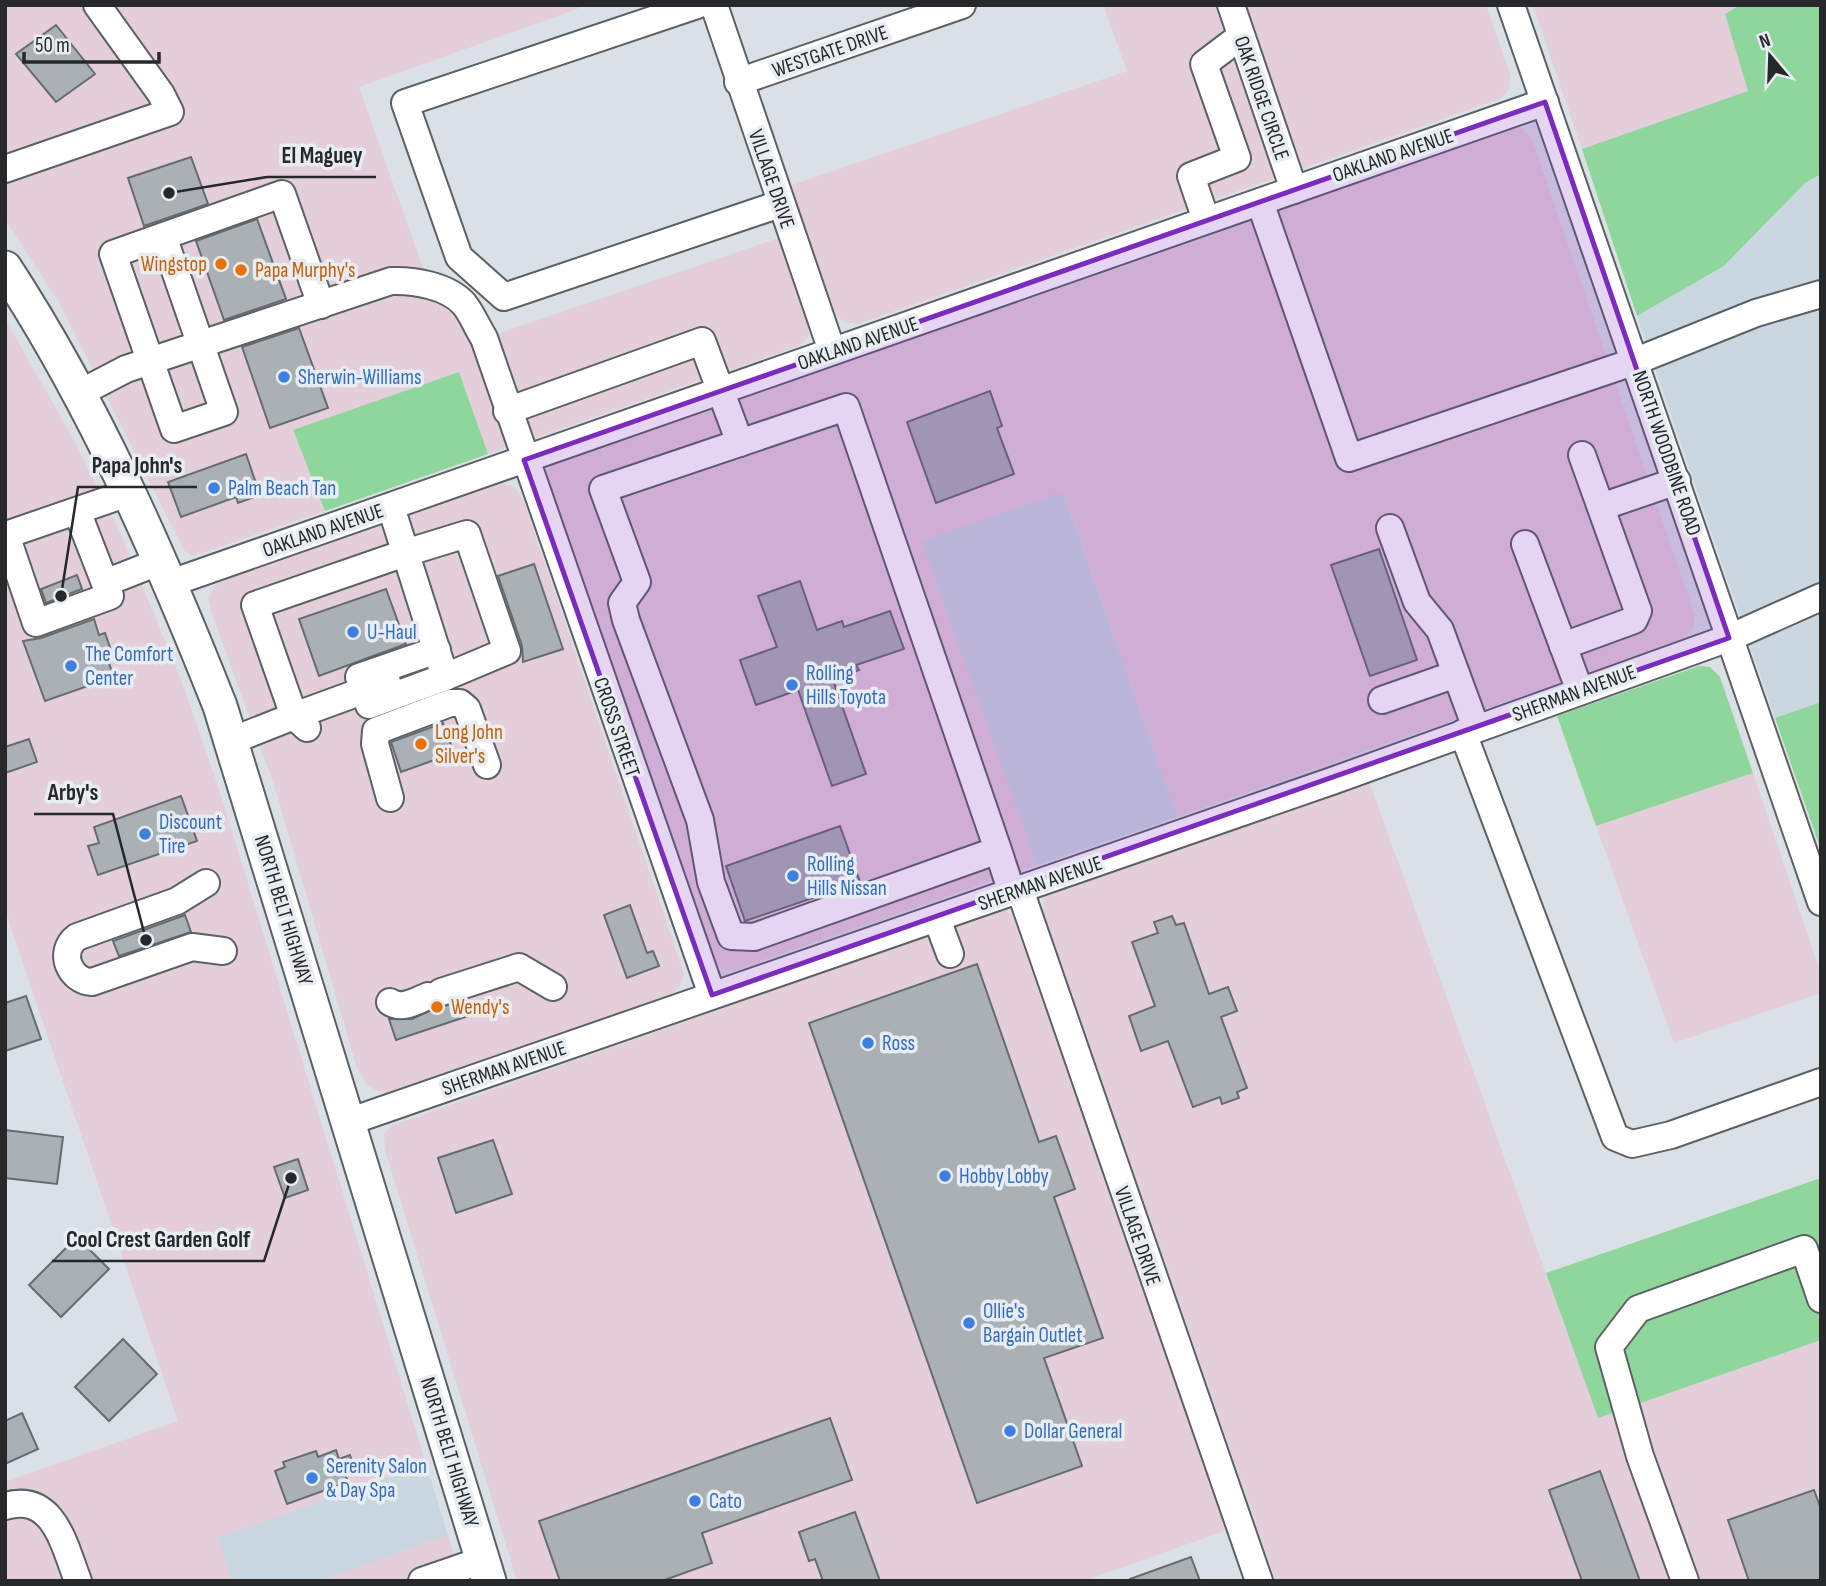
<svg xmlns="http://www.w3.org/2000/svg" width="1826" height="1586" viewBox="0 0 1826 1586" font-family="'Sofia Sans Condensed',sans-serif">
	<rect width="100%" height="100%" fill="#dae0e5"/>
	<g fill="#e4ceda">
		<polygon points="5,5 588,5 359,87 424,271 494,335 779,238 810,328 808,338 799,346 488,454 459,372 293,430 325,511 193,556 185,551 58,301 5,219"/>
		<polygon points="1103,5 1486,5 1510,74 1509,89 1502,98 1264,182 858,324 843,322 836,315 789,186 1127,71"/>
		<polygon points="1533,5 1740,5 1725,15 1749,91 1582,149"/>
		<polygon points="1511,127 1523,129 1532,139 1695,616 1693,629 1683,639 1177,817 1064,493 923,541 1037,865 735,970 722,969 714,961 547,483 546,471 555,463 1191,243"/>
		<polygon points="5,319 70,433 120,532 182,682 218,786 426,1464 218,1538 232,1581 5,1581 5,1482 178,1421 5,910"/>
		<polygon points="501,483 513,486 523,499 684,974 679,987 669,995 390,1093 377,1091 365,1083 357,1068 274,785 211,611 208,597 216,585 234,576"/>
		<polygon points="1753,773 1821,974 1821,993 1674,1043 1596,826"/>
		<polygon points="1369,781 1598,1418 1821,1340 1821,1581 1276,1581 1042,908 1045,896 1058,889"/>
		<polygon points="1004,909 1012,915 1227,1530 1084,1581 517,1581 385,1150 384,1134 393,1125"/>
		<polygon points="448,1535 462,1581 319,1581"/>
	</g>
	<g fill="#cad6e0">
		<polygon points="1821,174 1821,702 1775,718 1637,316 1724,266 1805,183"/>
		<polygon points="1063,492 1177,817 1037,865 922,541"/>
		<polygon points="426,1464 448,1535 319,1581 232,1581 218,1538"/>
	</g>
	<g fill="#8fd69d">
		<polygon points="1740,5 1821,5 1821,174 1805,183 1724,266 1637,316 1582,149 1748,91 1725,14"/>
		<polygon points="459,372 488,454 325,511 293,430"/>
		<polygon points="1699,666 1710,667 1720,677 1753,773 1596,826 1557,716"/>
		<polygon points="1821,702 1821,850 1775,718"/>
		<polygon points="1821,1178 1821,1340 1598,1418 1546,1273"/>
	</g>
	<g fill="#abb0b5" stroke="#666b6f" stroke-width="2">
		<polygon points="56,25 95,74 56,102 16,54"/>
		<polygon points="191,157 208,204 144,226 128,178"/>
		<polygon points="257,219 286,299 224,320 196,241"/>
		<polygon points="299,328 328,408 270,428 242,347"/>
		<polygon points="990,391 1002,426 997,428 1014,474 936,503 907,422"/>
		<polygon points="246,454 260,495 238,503 236,497 181,517 168,482"/>
		<polygon points="1379,549 1417,660 1370,676 1331,565"/>
		<polygon points="534,564 563,649 523,662 522,646 498,576"/>
		<polygon points="77,575 82,589 46,603 41,589"/>
		<polygon points="800,581 817,630 842,621 844,627 890,611 904,649 856,665 859,670 833,680 866,774 832,786 798,690 756,705 740,660 777,647 758,596"/>
		<polygon points="386,589 406,644 319,676 299,619"/>
		<polygon points="94,619 99,635 105,633 112,653 106,655 114,677 45,701 23,641 41,638"/>
		<polygon points="443,723 454,753 401,772 391,742"/>
		<polygon points="29,739 37,762 5,773 5,747"/>
		<polygon points="181,796 197,841 98,875 88,846 99,843 94,827"/>
		<polygon points="840,826 860,882 745,921 726,866"/>
		<polygon points="630,905 647,953 653,951 659,966 627,978 604,915"/>
		<polygon points="185,915 191,932 119,956 113,941"/>
		<polygon points="1172,916 1176,925 1184,923 1209,994 1228,987 1237,1011 1221,1017 1247,1088 1237,1092 1239,1098 1222,1104 1220,1097 1193,1107 1168,1041 1141,1051 1129,1016 1155,1006 1132,942 1158,933 1154,922"/>
		<polygon points="977,964 1039,1142 1056,1136 1075,1189 1054,1197 1103,1338 1044,1358 1082,1466 977,1503 809,1023"/>
		<polygon points="26,996 41,1039 5,1051 5,1003"/>
		<polygon points="463,1002 468,1016 396,1040 389,1019 412,1019 438,1007"/>
		<polygon points="5,1130 63,1137 57,1184 5,1178"/>
		<polygon points="493,1140 512,1194 456,1213 438,1158"/>
		<polygon points="298,1159 308,1190 285,1198 274,1167"/>
		<polygon points="77,1237 109,1269 61,1317 29,1285"/>
		<polygon points="123,1339 157,1374 109,1421 75,1387"/>
		<polygon points="22,1413 38,1449 5,1464 5,1421"/>
		<polygon points="830,1418 852,1480 702,1533 712,1563 662,1581 560,1581 539,1521"/>
		<polygon points="336,1450 339,1459 350,1455 355,1471 345,1474 348,1482 287,1504 275,1471 285,1467 283,1462 316,1451 318,1457"/>
		<polygon points="1600,1471 1640,1581 1582,1581 1549,1490"/>
		<polygon points="1814,1490 1821,1509 1821,1581 1749,1581 1728,1520"/>
		<polygon points="855,1512 880,1581 823,1581 815,1559 809,1561 799,1532"/>
		<polygon points="1191,1557 1200,1581 1130,1581 1130,1579"/>
	</g>
	<g fill="none" stroke-linecap="round" stroke-linejoin="round">
		<polyline stroke="#b6bbc0" stroke-width="26" stroke-dasharray="26 13" stroke-linecap="butt" points="387,682 414,672"/>
		<defs>
			<g id="minor">
				<polyline points="697,5 405,103 459,257 504,297 780,204"/>
				<polyline points="714,5 832,351"/>
				<polyline points="1231,5 1294,190"/>
				<polyline points="1511,5 1821,902"/>
				<polyline points="738,82 962,5"/>
				<polyline points="5,169 170,112 161,94 97,5"/>
				<polyline points="1260,202 1349,458 1636,361 1756,313 1821,294"/>
				<polyline points="1206,220 1191,176 1237,158 1204,64 1241,36"/>
				<polyline points="163,236 224,412 174,429 113,254 282,194 321,305"/>
				<path d="M78 394 126 369 391 281C414 280 448 286 464 304 472 314 477 327 484 338L712 995"/>
				<polyline points="507,411 702,341 740,443"/>
				<polyline points="1601,507 1677,481"/>
				<polyline points="77,511 110,596 36,623 6,535 128,493"/>
				<polyline points="1390,528 1417,602 1440,630 1476,728"/>
				<polyline points="1525,544 1580,691"/>
				<polyline points="105,583 161,561"/>
				<polyline points="171,583 1545,102"/>
				<polyline points="1563,646 1634,620 1638,611 1582,455"/>
				<polyline points="359,677 437,650"/>
				<polyline points="387,682 294,716 255,605 405,553 467,534 507,651 445,677"/>
				<polyline points="1382,700 1456,674"/>
				<polyline points="369,705 445,677 391,507"/>
				<polyline points="1463,733 1615,1137 1632,1144 1671,1135 1821,1082"/>
				<polyline points="231,741 294,716 307,728"/>
				<polyline points="390,798 375,744 376,731 450,703 460,703 467,709 487,765"/>
				<polyline points="998,850 754,937 731,936 711,882 700,820 626,620 622,603 637,582 603,489 846,407 998,850 1012,893"/>
				<path d="M206 883 177 901 77 937C57 952 70 981 92 982L192 947 223 951"/>
				<polyline points="1020,890 1259,1581"/>
				<polyline points="937,919 950,954"/>
				<polyline points="441,992 519,967 553,987"/>
				<path d="M390 1002C402 1010 416 1001 428 996"/>
				<polyline points="348,1122 1332,781 1729,638 1821,597"/>
				<path d="M5 1506C54 1492 64 1545 78 1581"/>
				<polyline points="422,1581 483,1560"/>
				<polyline points="1685,1581 1640,1456 1609,1347 1638,1309 1804,1249 1821,1299"/>
			</g>
			<path id="major" d="M5 268C94 404 160 555 220 706L489 1581"/>
		</defs>
		<use href="#minor" stroke="#5c6165" stroke-width="30"/>
		<use href="#major" stroke="#5c6165" stroke-width="37"/>
		<use href="#minor" stroke="#fff" stroke-width="26"/>
		<use href="#major" stroke="#fff" stroke-width="33"/>
	</g>
	<path fill="#7b2cbf" fill-opacity="0.2" stroke="#7b2cbf" stroke-width="5" stroke-linejoin="round" d="M1545 102 1729 638 712 995 524 460Z"/>
	<g fill="#e8710a" stroke="#e7edf2" stroke-width="2.5">
		<circle cx="221" cy="264" r="7"/>
		<circle cx="241" cy="270" r="7"/>
		<circle cx="421" cy="744" r="7"/>
		<circle cx="437" cy="1007" r="7"/>
	</g>
	<g fill="#3f7fe0" stroke="#e7edf2" stroke-width="2.5">
		<circle cx="284" cy="377" r="7"/>
		<circle cx="214" cy="488" r="7"/>
		<circle cx="353" cy="632" r="7"/>
		<circle cx="71" cy="666" r="7"/>
		<circle cx="792" cy="685" r="7"/>
		<circle cx="145" cy="834" r="7"/>
		<circle cx="793" cy="876" r="7"/>
		<circle cx="868" cy="1043" r="7"/>
		<circle cx="945" cy="1176" r="7"/>
		<circle cx="969" cy="1323" r="7"/>
		<circle cx="1010" cy="1431" r="7"/>
		<circle cx="312" cy="1478" r="7"/>
		<circle cx="695" cy="1501" r="7"/>
	</g>
	<g text-anchor="middle" stroke-width="7" stroke-linejoin="round" paint-order="stroke">
		<g font-size="21" fill="#26282a" stroke="#e7edf2">
			<text transform="translate(830 51) rotate(-19)" y="7">WESTGATE DRIVE</text>
			<text transform="translate(1262 98) rotate(71)" y="7">OAK RIDGE CIRCLE</text>
			<text transform="translate(1393 155) rotate(-19)" y="7">OAKLAND AVENUE</text>
			<text transform="translate(772 179) rotate(71)" y="7">VILLAGE DRIVE</text>
			<text transform="translate(858 343) rotate(-19)" y="7">OAKLAND AVENUE</text>
			<text transform="translate(1667 453) rotate(71)" y="7">NORTH WOODBINE ROAD</text>
			<text transform="translate(323 530) rotate(-19)" y="7">OAKLAND AVENUE</text>
			<text transform="translate(1574 693) rotate(-20)" y="7">SHERMAN AVENUE</text>
			<text transform="translate(617 727) rotate(71)" y="7">CROSS STREET</text>
			<text transform="translate(1040 883) rotate(-19)" y="7">SHERMAN AVENUE</text>
			<text transform="translate(284 910) rotate(73)" y="7">NORTH BELT HIGHWAY</text>
			<text transform="translate(504 1068) rotate(-19)" y="7">SHERMAN AVENUE</text>
			<text transform="translate(1138 1236) rotate(71)" y="7">VILLAGE DRIVE</text>
			<text transform="translate(450 1452) rotate(73)" y="7">NORTH BELT HIGHWAY</text>
		</g>
		<g font-size="21" fill="#c56008" stroke="#e7edf2" text-anchor="start">
			<text x="207" y="271" text-anchor="end">Wingstop</text>
			<text x="255" y="277">Papa Murphy's</text>
			<text x="435" y="739">Long John<tspan x="435" dy="24">Silver's</tspan></text>
			<text x="451" y="1014">Wendy's</text>
		</g>
		<g font-size="21" fill="#366cbe" stroke="#e7edf2" text-anchor="start">
			<text x="298" y="384">Sherwin-Williams</text>
			<text x="228" y="495">Palm Beach Tan</text>
			<text x="367" y="639">U-Haul</text>
			<text x="85" y="661">The Comfort<tspan x="85" dy="24">Center</tspan></text>
			<text x="806" y="680">Rolling<tspan x="806" dy="24">Hills Toyota</tspan></text>
			<text x="159" y="829">Discount<tspan x="159" dy="24">Tire</tspan></text>
			<text x="807" y="871">Rolling<tspan x="807" dy="24">Hills Nissan</tspan></text>
			<text x="882" y="1050">Ross</text>
			<text x="959" y="1183">Hobby Lobby</text>
			<text x="983" y="1318">Ollie's<tspan x="983" dy="24">Bargain Outlet</tspan></text>
			<text x="1024" y="1438">Dollar General</text>
			<text x="326" y="1473">Serenity Salon<tspan x="326" dy="24">&amp; Day Spa</tspan></text>
			<text x="709" y="1508">Cato</text>
		</g>
	</g>
	<path fill="none" stroke="#26282a" stroke-width="2.5" d="M169 193L267 177H376M61 596L78 487H197M146 940L113 814H34M291 1178L264 1261H52"/>
	<g fill="#26282a" stroke="#e7edf2" stroke-width="2.5">
		<circle cx="169" cy="193" r="7"/>
		<circle cx="61" cy="596" r="7"/>
		<circle cx="146" cy="940" r="7"/>
		<circle cx="291" cy="1178" r="7"/>
	</g>
	<g font-size="23" text-anchor="middle" font-weight="bold" fill="#26282a" stroke="#e7edf2" stroke-width="7" stroke-linejoin="round" paint-order="stroke">
		<text x="322" y="163">El Maguey</text>
		<text x="137" y="473">Papa John's</text>
		<text x="73" y="800">Arby's</text>
		<text x="158" y="1247">Cool Crest Garden Golf</text>
	</g>
	<rect width="1826" height="1586" fill="none" stroke="#26282a" stroke-width="14"/>
	<g transform="translate(1770 56) rotate(341)" stroke="#e7edf2" stroke-width="5" paint-order="stroke">
	<path d="M0-5L12 26L0 18L-12 26Z" fill="#26282a"/>
	<text y="-10" font-size="19" font-weight="bold" text-anchor="middle" fill="#26282a">N</text>
	</g>
	<path d="M24 52v10h135v-10" fill="none" stroke="#26282a" stroke-width="3.5"/>
	<text x="35" y="52" font-size="21" fill="#26282a" stroke="#e7edf2" stroke-width="5" paint-order="stroke">50 m</text>
</svg>
